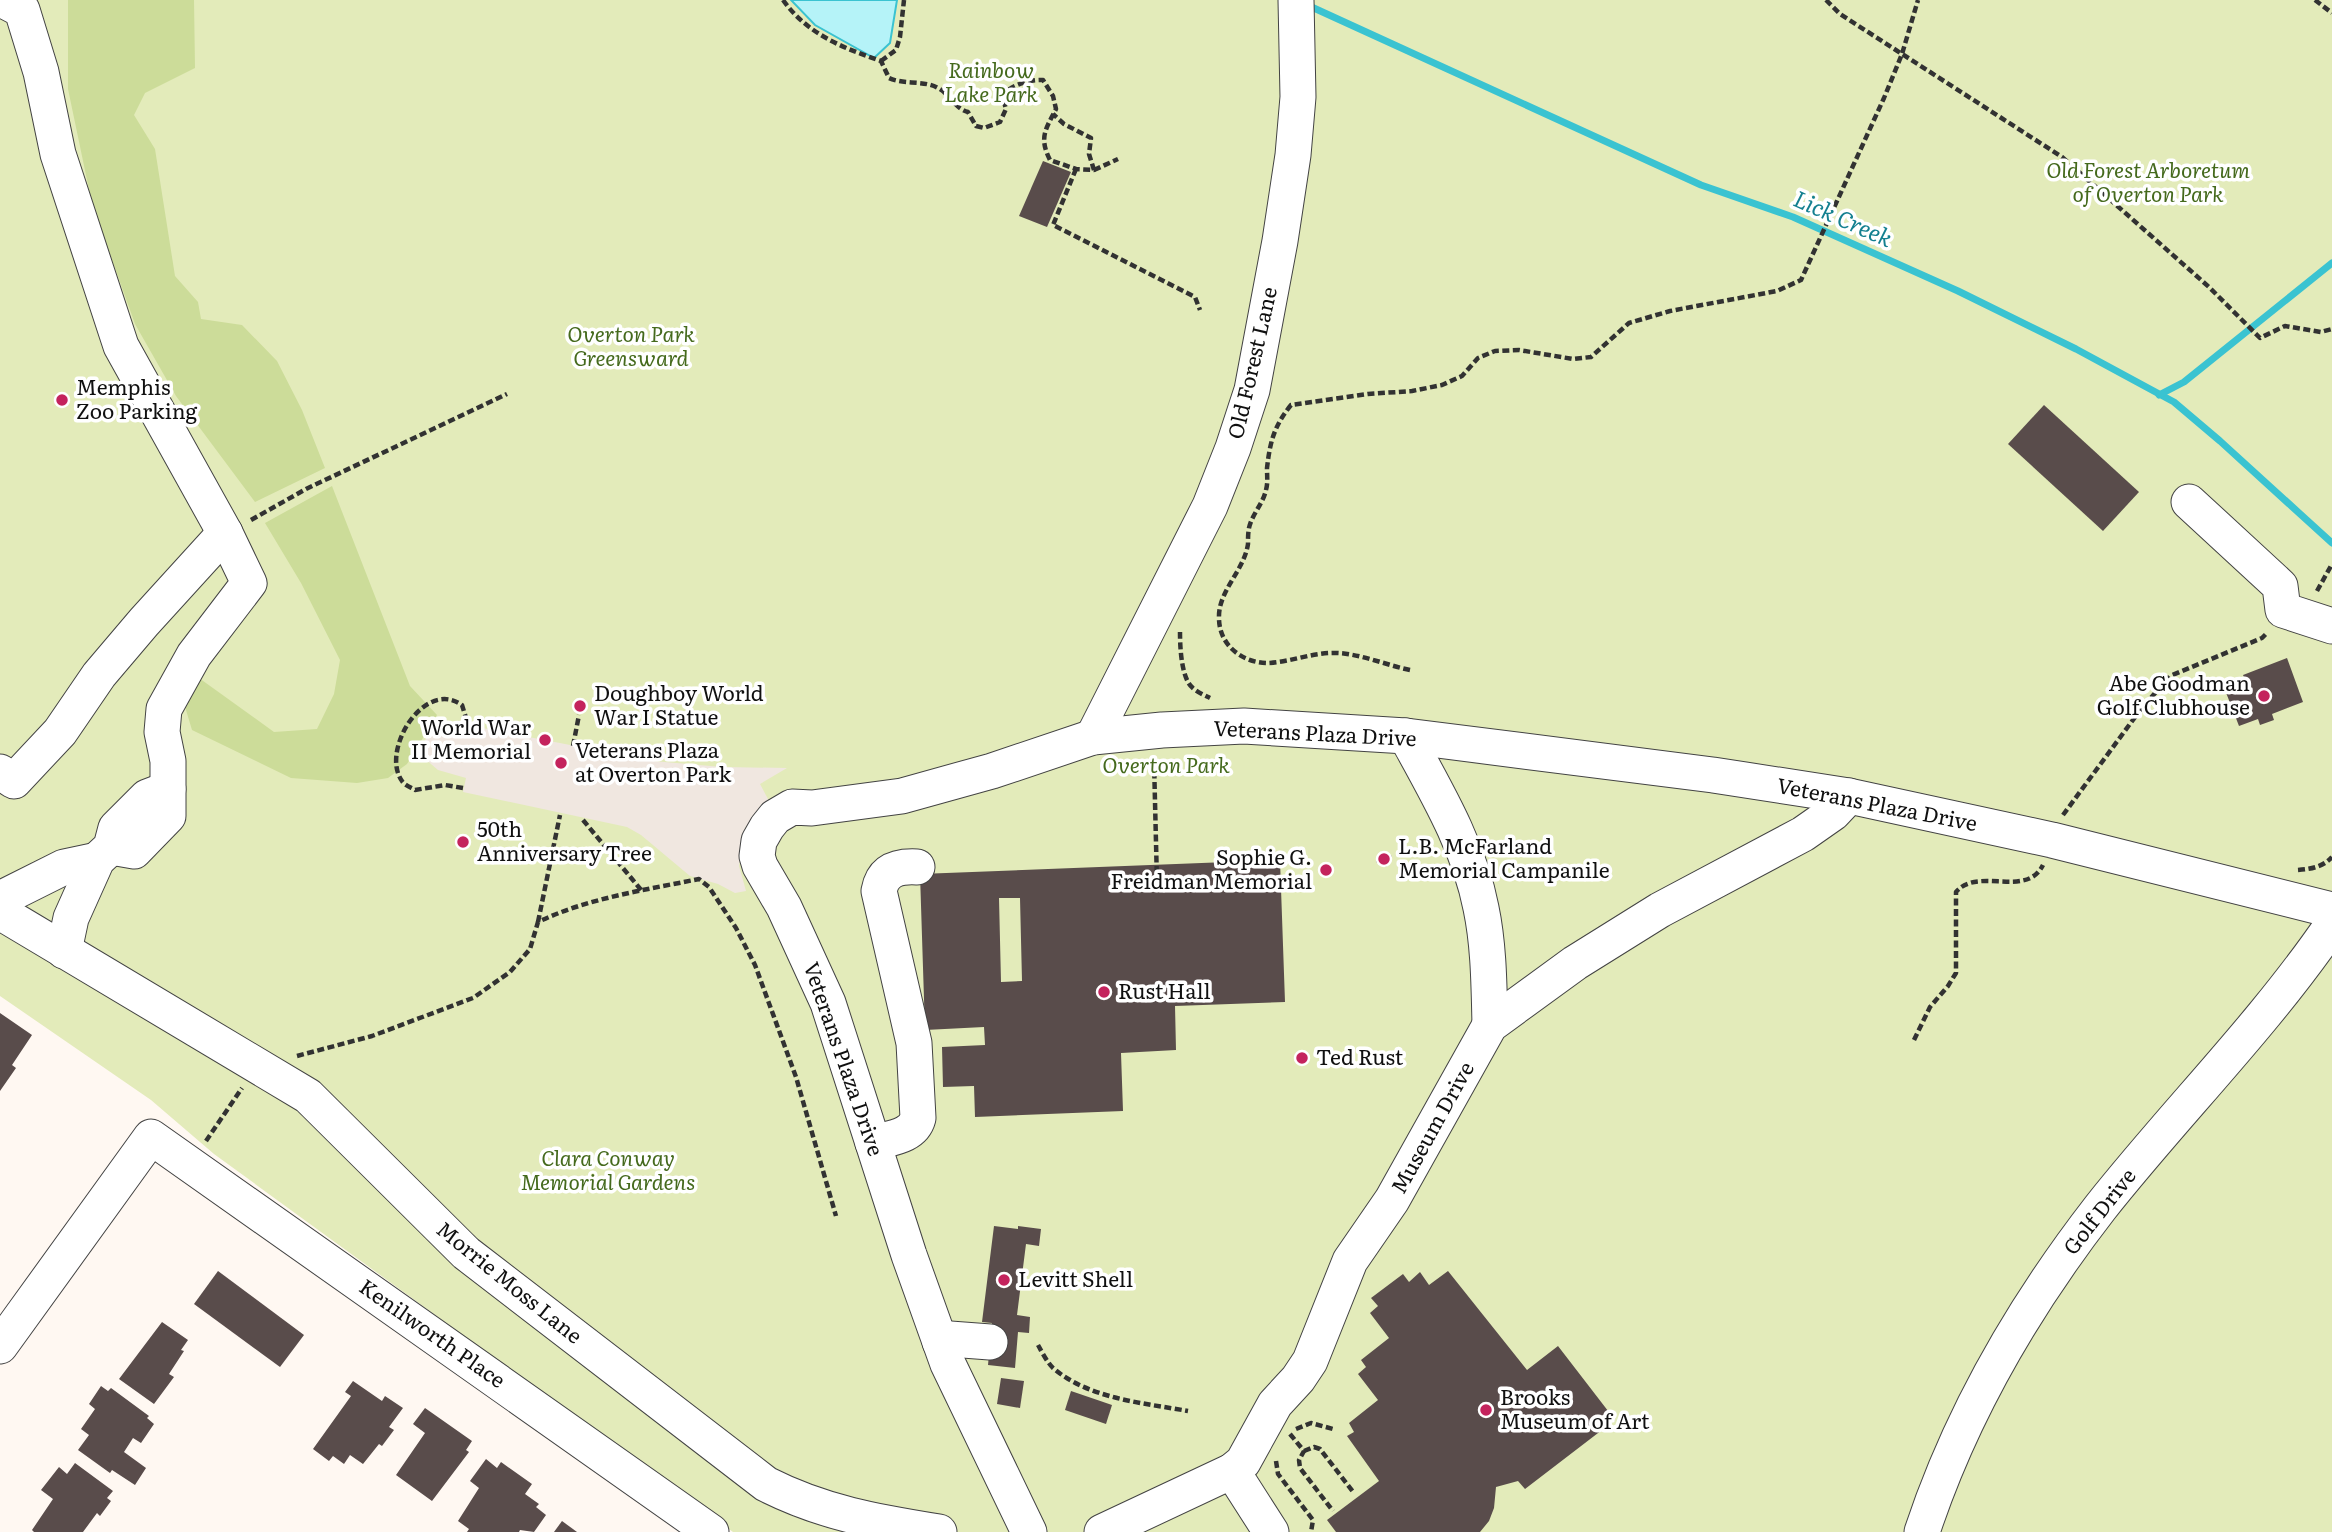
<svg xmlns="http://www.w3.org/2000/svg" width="2332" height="1532" viewBox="0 0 2332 1532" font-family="Literata,serif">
	<rect width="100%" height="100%" fill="#fff8f2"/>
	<polygon fill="#e3ebba" points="0,0 2332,0 2332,1532 733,1532 214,1154 151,1100 0,996"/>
	<g fill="#ccdc99">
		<polygon points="68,0 194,0 195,68 145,93 134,115 155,149 175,276 198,302 201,319 242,325 277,361 302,410 325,468 255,502 176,396 135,324 92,204 68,89"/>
		<polygon points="332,486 410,686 437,715 407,764 388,778 357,783 291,778 192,730 183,700 199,678 274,732 317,729 334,694 340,660 301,583 265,523"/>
	</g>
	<polygon fill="#f0e7e0" points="447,724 467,725 653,761 722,767 787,768 760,784 769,801 745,828 739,866 746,891 735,893 718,884 690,876 641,835 627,827 463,792 466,778 438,770 424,758 423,747 426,738 435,725"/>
	<polygon fill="#b5f3f8" stroke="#3ac3d1" stroke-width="2" points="791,0 897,0 890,43 874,58 815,25"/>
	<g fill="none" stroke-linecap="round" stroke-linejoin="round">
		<g stroke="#3ac3d1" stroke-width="7">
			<polyline points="1305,4 1701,185 1793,217 1958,291 2076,349 2174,402 2220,441 2332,543"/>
			<polyline points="2159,395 2184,382 2332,263"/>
		</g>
	</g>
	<g fill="#594c4b" fill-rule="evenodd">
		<polygon points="1043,161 1071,172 1047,227 1019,216"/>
		<polygon points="2044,405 2139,492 2103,531 2008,444"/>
		<polygon points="2287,658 2303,702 2272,714 2274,720 2260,725 2258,719 2239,726 2225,690 2246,682 2243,675"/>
		<polygon points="1382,851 1392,856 1386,867 1376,862"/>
		<path d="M1280 860 1285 1002 1175 1006 1176 1050 1121 1053 1123 1111 975 1117 974 1086 943 1087 942 1047 985 1045 984 1027 925 1030 920 874ZM999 898H1020L1022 981 1001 982Z"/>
		<polygon points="0,1013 32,1035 12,1065 16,1068 0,1091"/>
		<polygon points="994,1226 1018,1229 1018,1226 1041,1229 1039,1246 1026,1244 1017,1315 1030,1317 1029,1333 1018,1332 1015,1368 988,1365 992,1323 982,1322"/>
		<polygon points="218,1271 304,1335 280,1367 194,1304"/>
		<polygon points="1448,1271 1527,1370 1558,1346 1615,1420 1525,1489 1518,1481 1496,1487 1494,1508 1489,1521 1480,1532 1336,1532 1327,1520 1379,1481 1347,1436 1354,1432 1349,1423 1378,1400 1358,1374 1366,1367 1361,1360 1389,1338 1370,1313 1378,1306 1371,1298 1403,1274 1409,1282 1420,1272 1429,1285"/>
		<polygon points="162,1322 188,1340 181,1350 184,1351 169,1374 174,1377 154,1404 119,1379"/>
		<polygon points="1001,1378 1024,1381 1020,1408 997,1404"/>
		<polygon points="353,1381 382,1401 385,1396 403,1408 389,1427 394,1430 382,1446 379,1444 363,1464 350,1455 344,1464 333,1456 329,1461 313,1449 351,1396 345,1392"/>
		<polygon points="101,1386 108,1391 111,1388 149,1416 147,1418 154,1424 141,1443 133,1438 124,1452 146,1468 135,1485 112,1470 110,1473 78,1450 89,1435 81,1429 95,1409 89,1404"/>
		<polygon points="1071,1391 1112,1405 1106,1424 1065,1410"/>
		<polygon points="425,1408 472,1441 466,1450 469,1452 432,1501 396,1475 425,1433 413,1424"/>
		<polygon points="486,1459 497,1468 501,1462 532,1484 525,1494 539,1504 536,1507 546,1515 534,1532 520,1530 519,1532 467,1532 469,1529 458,1521 479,1488 470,1481"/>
		<polygon points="75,1463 113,1491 107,1498 111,1501 100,1516 97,1513 83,1532 34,1532 32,1530 53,1499 41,1490 59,1467 67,1474"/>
		<polygon points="562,1521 577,1532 554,1532"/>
	</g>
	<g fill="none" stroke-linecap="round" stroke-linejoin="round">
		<defs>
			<g id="minor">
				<polyline points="3,0 22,10 41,72 58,154 121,346 225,533 249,583 194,655 164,709 162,732 168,761 168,816 134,851 111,847"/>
				<polyline points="2189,502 2280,586 2283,610 2332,626"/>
				<path d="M1406 736C1436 791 1469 846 1481 908 1489 946 1489 987 1490 1025"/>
				<polyline points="1093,737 1210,506 1233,448 1252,390 1280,241 1293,155 1298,97 1296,0"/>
				<polyline points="0,772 14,781 60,732 99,675 144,622 225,533"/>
				<polyline points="0,899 64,867 97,860"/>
				<path d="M0 912 308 1096 466 1253 766 1484C823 1513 877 1522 939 1532"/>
				<polyline points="64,951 71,918 97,860 111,847 116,828 147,797 168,789"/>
				<path d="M873 1143C889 1138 913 1137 918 1118L914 1043 879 891C883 870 898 866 917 867"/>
				<polyline points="940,1342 950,1339 990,1342"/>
				<polyline points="0,1346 151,1137 711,1532"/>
				<polyline points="1232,1471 1271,1532"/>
				<polyline points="1029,1532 948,1364 909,1255 828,1003 784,907 760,866 757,856 759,841 767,827 775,817 792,807 812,808 902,796 992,771 1093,737 1162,730 1244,726 1406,736 1713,775 1849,796 2052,840 2332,910"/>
				<polyline points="1102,1532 1232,1471 1243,1462 1275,1404 1298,1379 1310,1361 1350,1261 1392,1200 1490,1025 1575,963 1660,910 1803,834 1833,813 1849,796"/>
				<path d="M1922 1532C1961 1414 2024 1306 2100 1208 2175 1113 2263 1026 2332 925"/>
			</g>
		</defs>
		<use href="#minor" stroke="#434343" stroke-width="37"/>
		<g stroke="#323232" stroke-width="4.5" stroke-dasharray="7 3.5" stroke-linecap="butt">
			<path d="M783 0C807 34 843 48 881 61L889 78C904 85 924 80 938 88 951 95 954 108 968 112L976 126 984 128 1000 122 1006 109 1002 95C1012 85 1030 79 1043 80L1053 96 1056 109C1045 130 1039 138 1050 160L1076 169 1094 170 1089 154 1091 138 1064 124 1053 114"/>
			<polyline points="1826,0 1840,14 2062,157 2209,287 2260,338 2285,326 2321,332 2332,329"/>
			<polyline points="2315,0 2332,13"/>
			<polyline points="881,61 896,50 900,37 904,0"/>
			<polyline points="1076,169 1053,225 1195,297 1200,310"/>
			<polyline points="1094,170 1118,159"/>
			<polyline points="251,520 306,489 507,394"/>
			<polyline points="2317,591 2332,564"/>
			<path d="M1180 632C1180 646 1181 669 1188 682 1192 690 1202 694 1210 698"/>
			<path d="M1410 670C1386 665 1361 654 1337 653 1313 652 1291 662 1268 663 1242 663 1219 645 1219 618 1218 591 1244 571 1248 544 1248 539 1248 533 1249 528 1252 514 1263 504 1266 490 1268 483 1267 476 1267 468 1270 442 1274 426 1291 405L1368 394 1412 391 1442 385 1462 376 1478 358 1495 351 1519 350 1573 359 1591 357 1629 323 1670 311 1777 291 1801 280 1884 98 1902 54 1918 0"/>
			<polyline points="573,746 579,715"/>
			<polyline points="1154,761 1157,883"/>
			<path d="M463 788 445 785 415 790C412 788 404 785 402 781 380 751 424 678 462 705L467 721 466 734"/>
			<polyline points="2063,815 2141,709 2170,676 2262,638 2267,633"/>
			<polyline points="583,820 642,891"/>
			<path d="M2298 870C2311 869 2323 867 2332 857"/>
			<polyline points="538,922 560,815"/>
			<path d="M1914 1040 1930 1007 1948 986 1956 973V892C1978 866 2026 899 2043 865"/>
			<path d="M297 1056 372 1036 473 998 510 972 530 949 538 922C588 898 645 890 699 879L709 887 736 928 755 965 796 1077 836 1216"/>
			<polyline points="206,1141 242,1088"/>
			<path d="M1038 1345C1042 1352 1047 1362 1053 1368 1089 1399 1144 1403 1188 1411"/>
			<polyline points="1296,1429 1311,1423 1333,1429"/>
			<polyline points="1290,1434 1304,1451 1299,1460 1300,1468 1333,1511"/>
			<polyline points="1304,1451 1314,1447 1320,1449 1354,1493"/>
			<polyline points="1276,1461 1278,1474 1313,1520 1311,1532"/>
		</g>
		<use href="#minor" stroke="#fff" stroke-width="35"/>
	</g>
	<g fill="#c4235d" stroke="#fff" stroke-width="2.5">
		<circle cx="62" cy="400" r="7"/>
		<circle cx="2264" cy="696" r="7"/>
		<circle cx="580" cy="706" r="7"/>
		<circle cx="545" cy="740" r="7"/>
		<circle cx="561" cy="763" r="7"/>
		<circle cx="463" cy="842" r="7"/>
		<circle cx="1384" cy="859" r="7"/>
		<circle cx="1326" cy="870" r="7"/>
		<circle cx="1104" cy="992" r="7"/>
		<circle cx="1302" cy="1058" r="7"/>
		<circle cx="1004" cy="1280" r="7"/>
		<circle cx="1486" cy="1410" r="7"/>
	</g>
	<g text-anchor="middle" stroke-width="7" stroke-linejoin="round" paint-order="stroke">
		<g font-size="21" font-style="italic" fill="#456a1d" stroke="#fff">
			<text x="991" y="78">Rainbow<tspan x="991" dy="24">Lake Park</tspan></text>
			<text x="2148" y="178">Old Forest Arboretum<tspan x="2148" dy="24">of Overton Park</tspan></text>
			<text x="631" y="342">Overton Park<tspan x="631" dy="24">Greensward</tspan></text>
			<text x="1166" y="773">Overton Park</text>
			<text x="608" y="1166">Clara Conway<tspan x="608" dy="24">Memorial Gardens</tspan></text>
		</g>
		<g font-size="21" fill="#101010" stroke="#fff">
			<text transform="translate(1253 363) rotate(-77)" y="7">Old Forest Lane</text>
			<text transform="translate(1315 734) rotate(3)" y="7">Veterans Plaza Drive</text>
			<text transform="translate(1877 805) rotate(11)" y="7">Veterans Plaza Drive</text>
			<text transform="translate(843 1059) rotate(71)" y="7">Veterans Plaza Drive</text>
			<text transform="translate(1433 1128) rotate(-61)" y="7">Museum Drive</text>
			<text transform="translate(2100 1212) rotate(-52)" y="7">Golf Drive</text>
			<text transform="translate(509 1283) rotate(39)" y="7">Morrie Moss Lane</text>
			<text transform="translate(432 1334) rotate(35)" y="7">Kenilworth Place</text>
		</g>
		<g font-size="21" fill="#101010" stroke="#fff" text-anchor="start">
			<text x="76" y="395">Memphis<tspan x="76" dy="24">Zoo Parking</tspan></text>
			<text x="2250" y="691" text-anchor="end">Abe Goodman<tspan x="2250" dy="24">Golf Clubhouse</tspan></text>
			<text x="594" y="701">Doughboy World<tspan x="594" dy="24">War I Statue</tspan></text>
			<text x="531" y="735" text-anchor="end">World War<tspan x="531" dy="24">II Memorial</tspan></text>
			<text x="575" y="758">Veterans Plaza<tspan x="575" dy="24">at Overton Park</tspan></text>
			<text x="477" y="837">50th<tspan x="477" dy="24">Anniversary Tree</tspan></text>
			<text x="1398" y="854">L.B. McFarland<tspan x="1398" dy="24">Memorial Campanile</tspan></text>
			<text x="1312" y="865" text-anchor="end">Sophie G.<tspan x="1312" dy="24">Freidman Memorial</tspan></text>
			<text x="1118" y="999">Rust Hall</text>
			<text x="1316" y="1065">Ted Rust</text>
			<text x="1018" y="1287">Levitt Shell</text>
			<text x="1500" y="1405">Brooks<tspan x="1500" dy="24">Museum of Art</tspan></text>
		</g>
		<g font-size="23" font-style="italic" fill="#148090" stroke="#fff">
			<text transform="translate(1843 219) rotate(24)" y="8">Lick Creek</text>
		</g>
	</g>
</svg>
